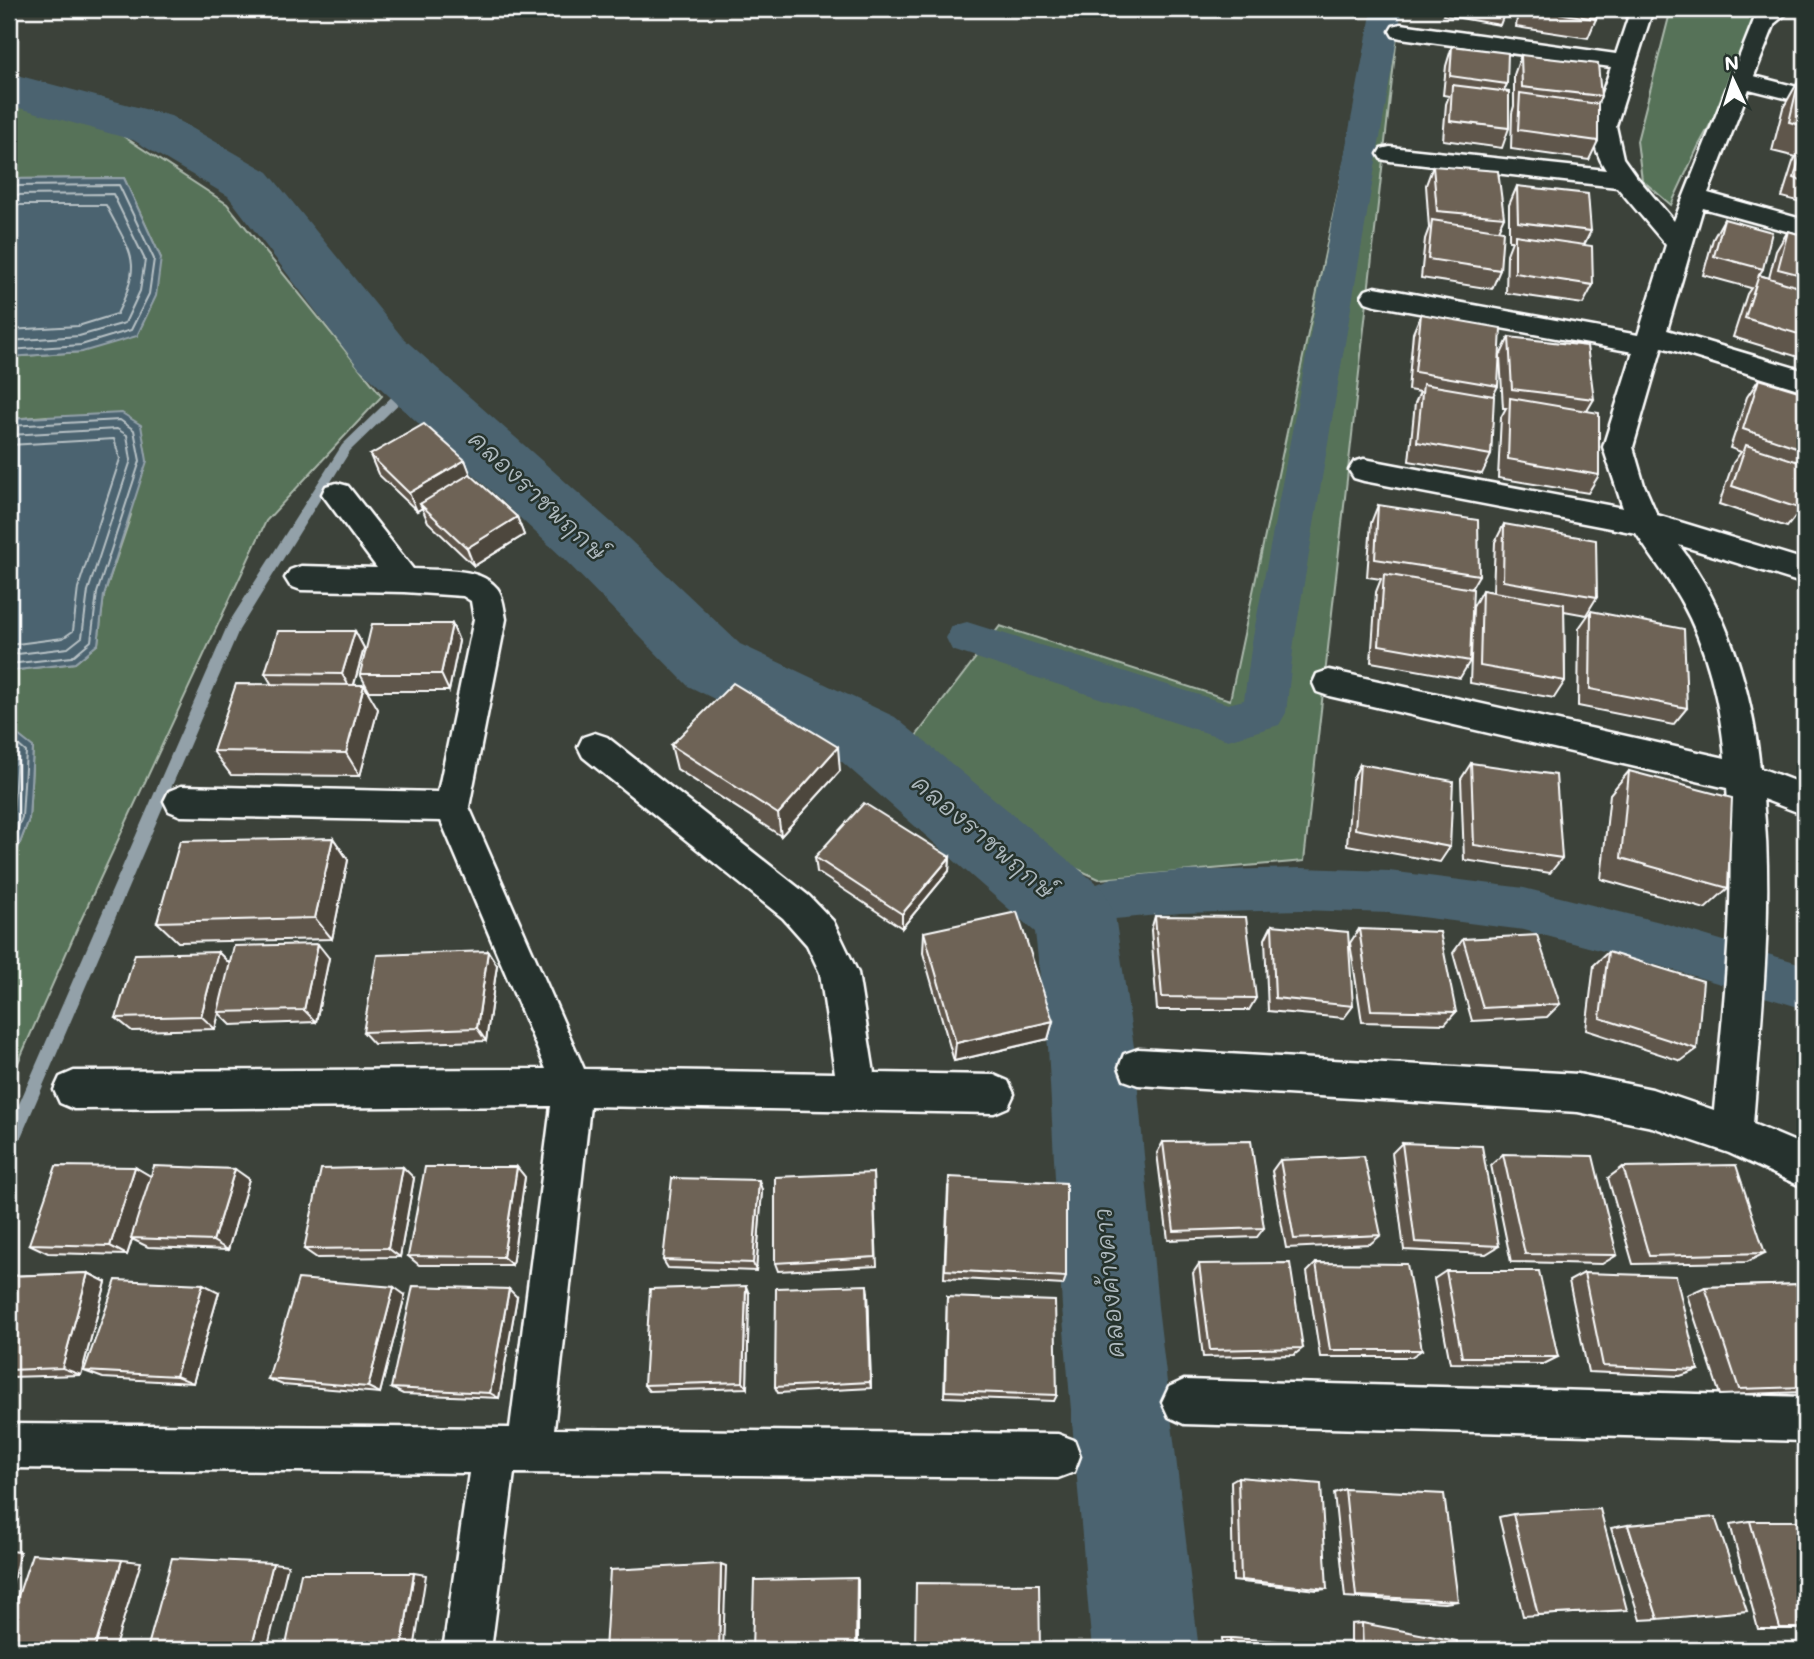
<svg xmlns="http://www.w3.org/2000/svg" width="1814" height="1659" viewBox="0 0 1814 1659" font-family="Mali,'Playpen Sans Thai',sans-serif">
	<rect width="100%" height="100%" fill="#3c423a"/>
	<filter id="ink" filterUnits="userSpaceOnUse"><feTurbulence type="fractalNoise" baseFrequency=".0143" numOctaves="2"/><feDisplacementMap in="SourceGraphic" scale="14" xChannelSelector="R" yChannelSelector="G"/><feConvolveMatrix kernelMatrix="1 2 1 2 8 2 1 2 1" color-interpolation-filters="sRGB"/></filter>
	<g filter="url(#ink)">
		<g fill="#577259" stroke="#abb8ac" stroke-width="2">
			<polygon points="1377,9 1400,9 1304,861 1099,879 1001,834 907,748 1000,626 1230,700"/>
			<polygon points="1671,9 1773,9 1698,147 1671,205 1642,180 1637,141"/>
			<polygon points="9,100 115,131 227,204 382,396 266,521 80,922 9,1083 9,872 29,819 33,748 9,728 9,671 75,663 98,644 104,595 131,515 47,416 9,419 9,357 82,352 161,258 124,178 9,179"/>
		</g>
		<g fill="#4b636f" stroke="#93a1a9" stroke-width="2">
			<polygon points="124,178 161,258 156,296 137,336 82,352 9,357 9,179"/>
			<polygon points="122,413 141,425 147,461 104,595 98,644 75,663 9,671 9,419"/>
			<polygon points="9,728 33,747 29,819 9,872"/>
		</g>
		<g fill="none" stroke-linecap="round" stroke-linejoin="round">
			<g stroke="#b7c1c5" stroke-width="2">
				<polyline points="9,186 119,185 154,259 149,294 131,330 81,345 9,350"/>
				<polyline points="9,195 113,194 145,260 140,291 125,323 79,336 9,341"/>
				<path d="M9 205H106C131 255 144 260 117 314L78 326 9 330"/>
				<polyline points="9,426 120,420 134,430 140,461 97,593 91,641 72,657 9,664"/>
				<polyline points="9,435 117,429 127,435 131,460 88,591 82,637 68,648 9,655"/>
				<polyline points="9,445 114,439 120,459 78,588 73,631 63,638 9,645"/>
				<polyline points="9,737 26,752 22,817 9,852"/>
				<polyline points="9,748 17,756 13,815 9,827"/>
			</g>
			<polygon fill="#93a1a9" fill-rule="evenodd" points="413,379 419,383 417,386 350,451 239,630 15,1151 9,1153 9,1127 228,624 342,445 409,380"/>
			<g fill="#4b636f" fill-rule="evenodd">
				<polygon points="1372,9 1402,9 1294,642 1286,713 1279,725 1228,740 952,650 946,638 952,626 967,622 1228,704 1244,700 1252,642"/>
				<polygon points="1301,868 1389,871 1524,888 1660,922 1805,965 1805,1009 1660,966 1524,930 1389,913 1301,910 1180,913 1115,919 1074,936 1057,930 1050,915 1057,900 1112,878 1180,871"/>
			</g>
			<polygon fill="#4b636f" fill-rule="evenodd" points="9,73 171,116 268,172 403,338 611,522 740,644 895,717 1103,889 1115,915 1134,1047 1158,1307 1199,1650 1092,1650 1062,1307 1048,1047 1035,932 841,761 688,686 563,558 359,368 228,196 133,140 9,105"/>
			<defs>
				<g id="minor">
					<path d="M1631 9H1653L1616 126 1623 158 1635 175 1674 221 1754 20 1766 9H1792L1775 23 1754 76 1805 89V103L1749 89 1708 193 1805 220V236L1703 208 1667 330 1805 371V391L1662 347 1633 447 1644 485 1657 515 1805 560V584L1679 545C1727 608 1752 690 1760 768L1805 785V815L1763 799C1774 907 1761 1017 1753 1124L1805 1146V1188L1729 1153 1652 1127 1578 1112 1138 1085 1124 1080 1119 1067 1124 1054 1138 1049 1578 1074 1652 1089 1714 1110C1724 1003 1737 895 1727 788L1329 696 1317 692 1313 683 1317 674 1329 670 1725 758C1721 706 1707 647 1681 601 1668 577 1650 556 1636 533L1364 481 1354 478 1349 470 1354 462 1364 459 1623 508 1603 447 1633 352 1375 305 1366 302 1362 296 1366 290 1375 287 1638 335 1666 245 1617 187 1390 161 1381 159 1378 154 1381 149 1390 147 1606 170C1582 132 1599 106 1611 67L1401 38 1393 36 1390 31 1393 26 1401 24 1616 54Z"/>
					<path d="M337 483 348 486 413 569C438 571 479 566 497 588 503 595 504 609 506 619L469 807 584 1069 835 1073 820 973 807 945 783 918 583 757 578 747 583 737 595 733 607 737 809 896 833 921 858 973 874 1073 994 1075 1008 1081 1014 1094 1008 1107 994 1113 590 1106 554 1429 1058 1434 1074 1440 1080 1456 1074 1472 1058 1478 514 1473 491 1650H443L469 1473 9 1468V1424L510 1428 551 1106 74 1109 60 1103 54 1090 60 1077 74 1071 546 1069 441 821 181 816 169 811 164 801 169 791 181 786 438 792 474 619 471 601 463 596 404 592 301 590 290 586 285 578 290 570 301 566 377 568 322 494 326 486Z"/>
					<polygon points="1184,1380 1805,1397 1805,1441 1184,1424 1169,1417 1162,1402 1169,1387"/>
				</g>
			</defs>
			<use href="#minor" stroke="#fff" stroke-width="5"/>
			<use href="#minor" fill="#26332d" fill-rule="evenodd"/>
		</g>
		<g fill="#5f564b" stroke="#fff" stroke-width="2">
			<polygon points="1445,9 1506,9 1500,25 1443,15"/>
			<polygon points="1518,9 1597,9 1596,19 1588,38 1516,27"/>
			<polygon points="1452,46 1507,84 1504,91 1509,128 1502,148 1443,140 1446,104 1449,96 1443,95 1446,66"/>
			<polygon points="1521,55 1601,96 1598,104 1598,141 1589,160 1511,149 1512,113 1514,106 1514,75"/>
			<polygon points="1799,80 1805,81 1805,203 1782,197 1793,162 1796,157 1772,151 1783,108"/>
			<polygon points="1433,166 1504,217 1498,230 1500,270 1492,289 1421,278 1425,239 1429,228 1426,185"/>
			<polygon points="1517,186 1591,231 1584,245 1593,285 1583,304 1506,293 1507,254 1512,241 1509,241 1509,205"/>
			<polygon points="1724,219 1763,269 1759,275 1769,278 1776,251 1788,231 1805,236 1805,359 1733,337 1747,294 1751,288 1703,275 1713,239"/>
			<polygon points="1421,314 1498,386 1493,396 1491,455 1482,474 1409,461 1415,403 1420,392 1408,390 1413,333"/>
			<polygon points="1509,337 1594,399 1587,411 1599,475 1588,493 1498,478 1501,417 1506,408 1503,408 1500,356"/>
			<polygon points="1759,379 1805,393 1805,496 1801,509 1787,527 1719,504 1733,463 1741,452 1730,448 1747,397"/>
			<polygon points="370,455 465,460 470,475 517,517 524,535 474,566 428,522 422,508 417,511 378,474"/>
			<polygon points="1378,505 1479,575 1471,589 1470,661 1460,678 1371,662 1376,592 1381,579 1367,577 1371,523"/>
			<polygon points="1504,524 1597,597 1586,615 1564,611 1565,681 1554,698 1470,683 1473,607 1482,590 1493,592 1495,542"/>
			<polygon points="1591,611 1687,708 1673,725 1578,706 1579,628"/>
			<polygon points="452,624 459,641 449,691 369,691 360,674"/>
			<polygon points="355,631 364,648 354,685 378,709 360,776 231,775 213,751 272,685 265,673"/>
			<polygon points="1805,657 1805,671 1802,670"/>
			<polygon points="671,745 840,771 781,836 677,769"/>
			<polygon points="1471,763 1562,858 1550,873 1464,860 1461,779"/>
			<polygon points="1360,764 1450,847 1440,862 1347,845 1352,780"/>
			<polygon points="1629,771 1728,888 1705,909 1601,879 1610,794"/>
			<polygon points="333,838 348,860 332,939 178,942 157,922"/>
			<polygon points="815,857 950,857 949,871 902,928 817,872"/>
			<polygon points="1155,916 1256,998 1249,1010 1157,1010 1151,930"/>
			<polygon points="1272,925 1353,1006 1344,1018 1268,1011 1265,939"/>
			<polygon points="1359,929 1456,1012 1445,1024 1362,1022 1350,943"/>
			<polygon points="924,932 1053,1021 1048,1039 954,1061 923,953"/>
			<polygon points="1463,939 1560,1004 1547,1017 1472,1021 1453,953"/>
			<polygon points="218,952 230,964 329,958 316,1022 231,1025 219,1013 215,1029 132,1031 116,1018"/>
			<polygon points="1608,952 1697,1049 1681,1061 1586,1030 1594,965"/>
			<polygon points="497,965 486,1041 374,1044 363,1032"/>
			<polygon points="1163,1142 1264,1228 1257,1237 1168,1240 1157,1153"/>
			<polygon points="1402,1143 1499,1246 1486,1254 1404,1250 1392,1153"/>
			<polygon points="1503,1154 1617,1255 1602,1264 1511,1262 1491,1165"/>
			<polygon points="1280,1160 1381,1235 1370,1244 1286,1248 1272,1171"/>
			<polygon points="135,1167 151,1177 249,1179 228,1250 148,1247 132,1239 127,1255 48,1253 29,1244"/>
			<polygon points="517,1167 525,1177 512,1265 419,1265 408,1256"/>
			<polygon points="1623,1167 1765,1253 1747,1262 1633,1264 1608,1178"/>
			<polygon points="873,1173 877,1266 778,1271 775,1263"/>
			<polygon points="414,1178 400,1257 317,1258 304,1249"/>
			<polygon points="948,1187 1066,1277 1063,1285 944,1278"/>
			<polygon points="762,1190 756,1271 668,1268 663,1260"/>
			<polygon points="1316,1263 1422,1350 1411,1357 1320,1357 1307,1272"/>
			<polygon points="1199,1264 1303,1348 1294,1355 1203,1357 1193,1273"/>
			<polygon points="1446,1271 1558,1357 1544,1364 1450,1363 1434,1279"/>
			<polygon points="88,1273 106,1282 81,1375 9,1377 9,1276"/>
			<polygon points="1584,1273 1698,1370 1680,1376 1588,1372 1569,1281"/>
			<polygon points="1805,1284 1805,1392 1720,1395 1687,1295 1705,1287"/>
			<polygon points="219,1292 193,1383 103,1378 84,1371"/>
			<polygon points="868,1293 871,1388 778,1393 775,1387"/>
			<polygon points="749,1294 747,1388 649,1391 644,1385"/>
			<polygon points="405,1295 380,1393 283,1385 268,1379"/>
			<polygon points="517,1297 499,1398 403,1394 391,1388"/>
			<polygon points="947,1297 1057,1395 1054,1401 944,1397"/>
			<polygon points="1238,1477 1327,1589 1317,1590 1233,1581 1231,1481"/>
			<polygon points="1345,1489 1458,1601 1445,1603 1345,1597 1334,1493"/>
			<polygon points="1513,1514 1627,1610 1523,1616 1499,1517"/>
			<polygon points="1750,1521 1805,1521 1805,1629 1758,1629 1730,1524"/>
			<polygon points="1628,1525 1658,1619 1640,1620 1611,1528"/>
			<polygon points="1362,1623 1457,1650 1351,1650 1351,1624"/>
			<polygon points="1222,1638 1230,1638 1328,1650 1223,1650"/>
			<polygon points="1729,1647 1751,1650 1642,1650 1641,1648"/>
		</g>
		<g fill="#4d463d" stroke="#fff" stroke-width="2">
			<polygon points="465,460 472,478 420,504 422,508 417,511 409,493"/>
			<polygon points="517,517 524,535 474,566 467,548"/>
			<polygon points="452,624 459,641 449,691 441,674"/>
			<polygon points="355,631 364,648 352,691 342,674"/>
			<polygon points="364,685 378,709 360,776 346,753"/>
			<polygon points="838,747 840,771 781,836 778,814"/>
			<polygon points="333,838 348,860 332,939 315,918"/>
			<polygon points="950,857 949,871 902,928 902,914"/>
			<polygon points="318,944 329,958 316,1022 304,1010"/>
			<polygon points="488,951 497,965 486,1041 477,1028"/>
			<polygon points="218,952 231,965 215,1029 201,1016"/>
			<polygon points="1053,1021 1048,1039 954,1061 956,1043"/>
			<polygon points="135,1167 152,1177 127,1255 110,1246"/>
			<polygon points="403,1167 414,1178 400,1257 388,1248"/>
			<polygon points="517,1167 525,1177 512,1265 503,1257"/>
			<polygon points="235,1169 249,1179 228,1250 213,1241"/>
			<polygon points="759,1180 762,1190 756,1271 753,1263"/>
			<polygon points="88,1273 106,1282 81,1375 62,1368"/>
			<polygon points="203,1284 219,1292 193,1383 176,1376"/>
			<polygon points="867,1285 868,1293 871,1388 870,1382"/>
			<polygon points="746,1286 749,1294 747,1388 743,1382"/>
			<polygon points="394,1287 405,1295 380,1393 368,1387"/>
			<polygon points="509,1289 517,1297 499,1398 490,1393"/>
			<polygon points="9,1551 20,1552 9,1597"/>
			<polygon points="122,1560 141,1562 114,1650 94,1650"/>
			<polygon points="273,1563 288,1565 267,1650 251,1650"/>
			<polygon points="721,1564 726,1566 723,1650 719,1650"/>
			<polygon points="414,1573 426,1575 414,1650 401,1650"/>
			<polygon points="857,1578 858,1580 858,1650 856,1650"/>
		</g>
		<g fill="#6e6457" stroke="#fff" stroke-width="2">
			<polygon points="1532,9 1597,9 1596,19"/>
			<polygon points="1452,46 1508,53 1507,84 1450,76"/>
			<polygon points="1521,55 1598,64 1601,96 1522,87"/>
			<polygon points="1799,80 1805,81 1805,126 1789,122"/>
			<polygon points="1452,85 1509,92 1509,128 1450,121"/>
			<polygon points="1520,93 1598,104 1598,141 1518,130"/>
			<polygon points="1804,143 1805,143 1805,181 1794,178"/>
			<polygon points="1433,166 1498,171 1504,217 1437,211"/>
			<polygon points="1517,186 1588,194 1591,231 1518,222"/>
			<polygon points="1724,219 1772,232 1763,269 1714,256"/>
			<polygon points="1432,220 1503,231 1500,270 1428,259"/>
			<polygon points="1788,231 1805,236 1805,276 1778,269"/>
			<polygon points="1515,235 1592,246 1593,285 1515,273"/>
			<polygon points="1759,275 1805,289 1805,336 1745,318"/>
			<polygon points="1421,314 1501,328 1498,386 1415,372"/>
			<polygon points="1509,337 1587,346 1594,399 1512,389"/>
			<polygon points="1759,379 1805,393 1805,450 1743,429"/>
			<polygon points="1423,384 1494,396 1491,455 1417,442"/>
			<polygon points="1510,398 1599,413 1599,475 1508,459"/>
			<polygon points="424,424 465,460 409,493 370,455"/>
			<polygon points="1746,445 1805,464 1805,496 1801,509 1732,486"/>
			<polygon points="470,474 517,517 467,548 420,504"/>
			<polygon points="1378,505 1478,520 1479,575 1375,559"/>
			<polygon points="1504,524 1596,540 1597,597 1503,581"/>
			<polygon points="1384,574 1473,589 1470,661 1379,645"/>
			<polygon points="1482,590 1564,604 1565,681 1480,666"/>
			<polygon points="1591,611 1684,629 1687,708 1590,689"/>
			<polygon points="372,624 452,624 441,674 360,674"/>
			<polygon points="278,631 355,631 342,674 265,673"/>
			<polygon points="733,683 838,747 778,814 671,745"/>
			<polygon points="236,684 364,685 346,753 213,751"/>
			<polygon points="1471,763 1556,775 1562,858 1474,845"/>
			<polygon points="1360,764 1453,781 1450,847 1355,829"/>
			<polygon points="1629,771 1732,798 1728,888 1621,858"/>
			<polygon points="864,803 950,857 902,914 815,857"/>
			<polygon points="333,838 315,918 157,922 180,841"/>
			<polygon points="1017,912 1053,1021 956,1043 924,932"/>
			<polygon points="1155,916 1246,917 1256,998 1162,997"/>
			<polygon points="1272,925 1348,932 1353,1006 1275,998"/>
			<polygon points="1359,929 1440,932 1456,1012 1371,1010"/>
			<polygon points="1537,935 1560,1004 1483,1008 1463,939"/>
			<polygon points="318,944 304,1010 218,1012 234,946"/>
			<polygon points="488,951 477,1028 363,1032 377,955"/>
			<polygon points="218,952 201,1016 116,1018 135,954"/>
			<polygon points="1608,952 1703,981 1697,1049 1600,1018"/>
			<polygon points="1251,1141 1264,1228 1174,1231 1163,1142"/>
			<polygon points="1402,1143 1482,1146 1499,1246 1415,1242"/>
			<polygon points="1503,1154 1593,1156 1617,1255 1525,1254"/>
			<polygon points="1364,1156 1381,1235 1294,1239 1280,1160"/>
			<polygon points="1736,1165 1765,1253 1649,1256 1623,1167"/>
			<polygon points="56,1166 135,1167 110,1246 29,1244"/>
			<polygon points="154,1166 235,1169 213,1241 131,1238"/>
			<polygon points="403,1167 388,1248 304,1249 321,1169"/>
			<polygon points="425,1167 517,1167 503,1257 408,1256"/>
			<polygon points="873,1173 876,1257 775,1263 775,1177"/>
			<polygon points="949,1177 1066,1183 1066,1277 945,1270"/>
			<polygon points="672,1178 759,1180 753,1263 663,1260"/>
			<polygon points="1290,1263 1303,1348 1210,1350 1199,1264"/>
			<polygon points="1316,1263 1407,1264 1422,1350 1330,1350"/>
			<polygon points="1446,1271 1539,1271 1558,1357 1462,1357"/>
			<polygon points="88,1273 62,1368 9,1370 9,1276"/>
			<polygon points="1584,1273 1676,1276 1698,1370 1603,1366"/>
			<polygon points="298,1279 394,1287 368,1387 268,1379"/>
			<polygon points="116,1280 203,1284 176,1376 84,1371"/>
			<polygon points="1805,1284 1805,1387 1739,1389 1705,1287"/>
			<polygon points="867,1285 870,1382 775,1387 776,1288"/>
			<polygon points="413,1286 509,1289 490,1393 391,1388"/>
			<polygon points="746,1286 743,1382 644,1385 650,1289"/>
			<polygon points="947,1297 1055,1301 1057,1395 945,1391"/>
			<polygon points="1238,1477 1321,1484 1327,1589 1241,1580"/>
			<polygon points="1345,1489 1444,1494 1458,1601 1356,1596"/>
			<polygon points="1600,1509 1627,1610 1538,1615 1513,1514"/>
			<polygon points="1715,1517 1747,1611 1658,1619 1628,1525"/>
			<polygon points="1750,1521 1805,1521 1805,1628 1780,1628"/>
			<polygon points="32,1554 122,1560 94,1650 9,1650 9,1623"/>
			<polygon points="172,1558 273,1563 251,1650 147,1650"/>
			<polygon points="721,1564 719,1650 605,1650 610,1570"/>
			<polygon points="301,1573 414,1573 401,1650 285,1650"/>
			<polygon points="857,1578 856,1650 752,1650 754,1580"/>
			<polygon points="916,1583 1039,1584 1040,1650 915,1650"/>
			<polygon points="1362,1623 1457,1641 1457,1650 1363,1650"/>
			<polygon points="1230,1638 1328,1644 1328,1650 1231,1650"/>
			<polygon points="1750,1646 1751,1650 1660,1650 1660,1648"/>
		</g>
	</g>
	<g text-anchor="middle" stroke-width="5" stroke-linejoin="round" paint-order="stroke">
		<g font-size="24" font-style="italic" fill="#aeb9be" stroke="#26332d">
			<text transform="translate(537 496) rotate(43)" y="8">คลองราชพฤกษ์</text>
			<text transform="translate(983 837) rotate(40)" y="8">คลองราชพฤกษ์</text>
			<text transform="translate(1110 1283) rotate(-95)" y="8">คลองค้างคาว</text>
		</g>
	</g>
	<rect width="1814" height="1659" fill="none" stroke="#26332d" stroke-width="35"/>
	<rect x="18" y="18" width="1779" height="1624" fill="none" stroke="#fff" stroke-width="2.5" filter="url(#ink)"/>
	<g transform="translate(1733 80) rotate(356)" stroke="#26332d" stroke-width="5" paint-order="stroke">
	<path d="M0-5L12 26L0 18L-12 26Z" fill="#ffffff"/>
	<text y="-10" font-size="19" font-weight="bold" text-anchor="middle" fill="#ffffff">N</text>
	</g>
</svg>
